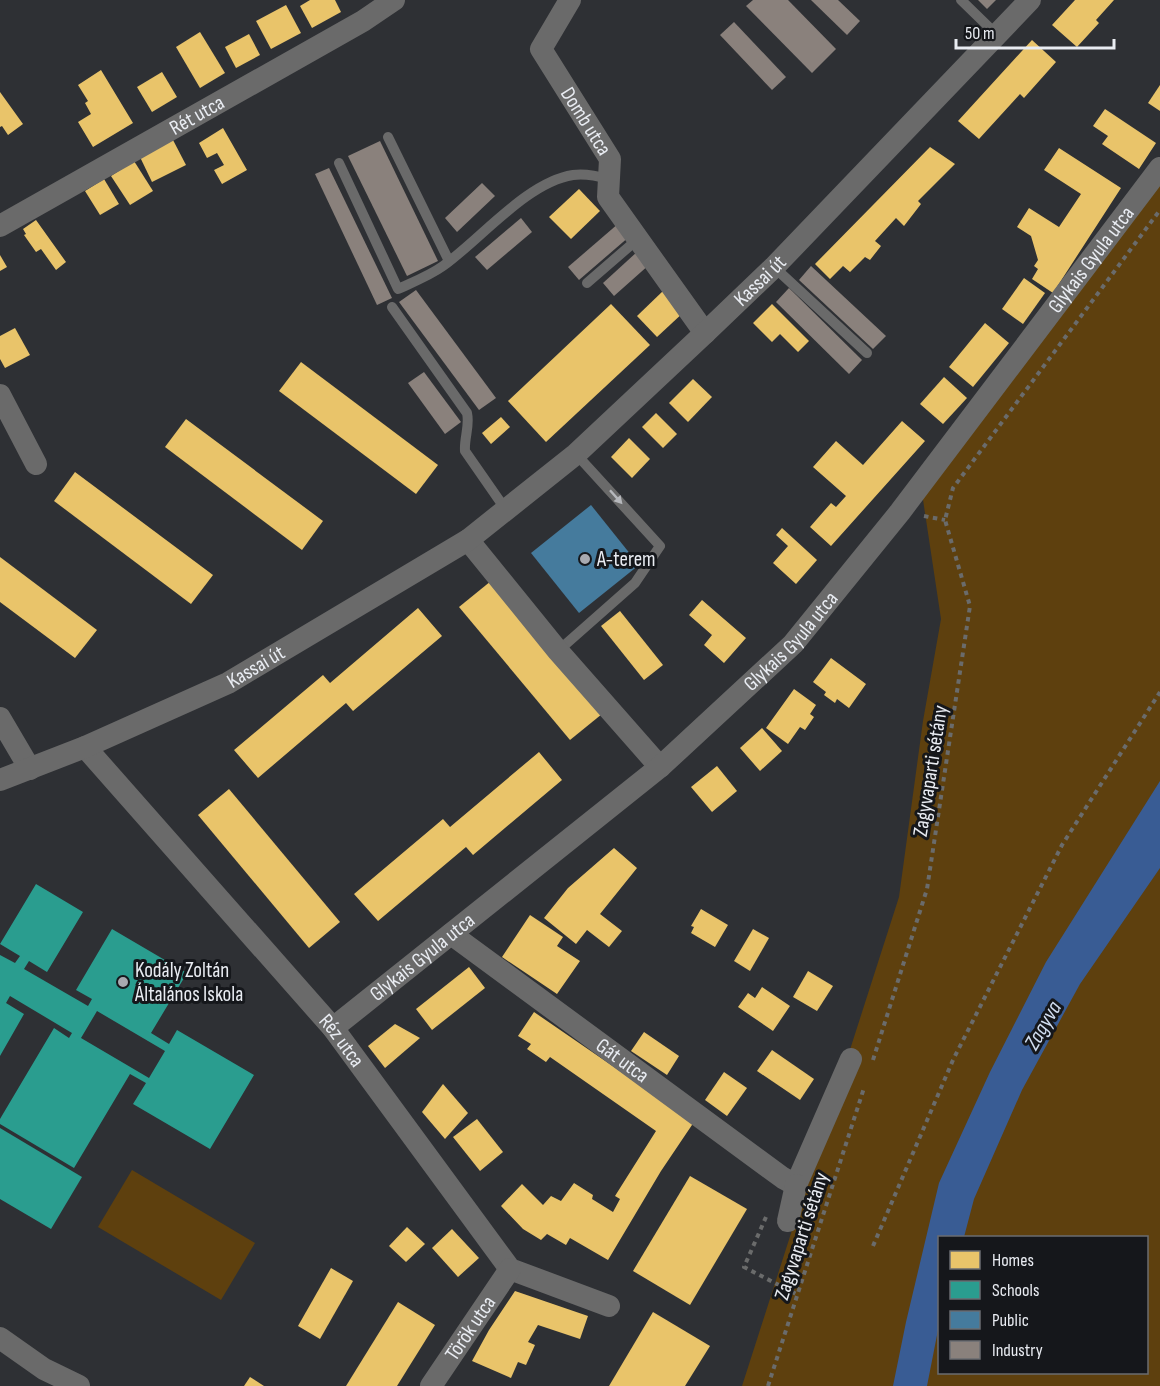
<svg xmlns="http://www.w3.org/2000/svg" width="1160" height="1386" viewBox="0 0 1160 1386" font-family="'Sofia Sans Condensed',sans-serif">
	<rect width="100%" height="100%" fill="#2e3034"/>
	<g fill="#5e400e" fill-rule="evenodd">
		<path d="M1160 160V1386H742L899 897 923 721 941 619 922 493ZM940 1238H1146V1372H940Z"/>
		<polygon points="132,1170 255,1243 221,1300 98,1227"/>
	</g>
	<polygon fill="#395c94" points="1160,781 1160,868 1080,984 1022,1090 974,1199 964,1237 940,1238 939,1325 927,1386 893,1386 906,1322 939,1183 990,1072 1046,962"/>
	<g fill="#e9c46a">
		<polygon points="310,0 335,0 341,12 312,28 300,6"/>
		<polygon points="1075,0 1114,0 1096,20 1099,23 1077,47 1052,25"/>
		<polygon points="286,5 301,33 271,49 256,21"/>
		<polygon points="200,32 225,73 200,88 176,47"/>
		<polygon points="249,34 260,55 236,68 225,47"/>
		<polygon points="1032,40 1056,62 1024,98 1020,94 979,139 958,121"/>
		<polygon points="101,70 133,123 93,147 78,122 91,114 85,103 88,101 78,85"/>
		<polygon points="162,72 177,97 152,112 137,87"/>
		<polygon points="1160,85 1160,111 1148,103"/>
		<polygon points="0,92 23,124 8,135 2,126 0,127"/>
		<polygon points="1105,109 1156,143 1139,169 1102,144 1108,136 1093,126"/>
		<polygon points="223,128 247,170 222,184 214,170 224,165 217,153 207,158 199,143"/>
		<polygon points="173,140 186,165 152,182 140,157"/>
		<polygon points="930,147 955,164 918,201 921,204 904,226 896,218 875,241 881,246 870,260 865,257 850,272 843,266 830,279 815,264"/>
		<polygon points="1059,148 1121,188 1053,293 1032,279 1038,269 1034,266 1038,260 1031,236 1017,227 1029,208 1059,227 1081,194 1044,170"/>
		<polygon points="134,161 153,191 130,205 111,176"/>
		<polygon points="104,179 119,204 100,215 85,191"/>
		<polygon points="579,189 600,211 571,239 549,217"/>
		<polygon points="36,220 66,262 56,270 41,249 36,252 24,235 26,234 23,229"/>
		<polygon points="0,255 7,267 0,271"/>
		<polygon points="1024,278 1045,293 1023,324 1002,309"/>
		<polygon points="664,290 685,311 657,337 637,316"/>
		<polygon points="611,304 650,345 546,442 508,401"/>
		<polygon points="772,304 809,341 798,352 780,334 772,342 753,323"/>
		<polygon points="985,323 1009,343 973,387 949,367"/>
		<polygon points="15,328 30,355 5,368 0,359 0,336"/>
		<polygon points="301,362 438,465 416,494 279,391"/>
		<polygon points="944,377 967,398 943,424 920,404"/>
		<polygon points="693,379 712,397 688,422 669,403"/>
		<polygon points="656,413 677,434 663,448 642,427"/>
		<polygon points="501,417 510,427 491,444 482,433"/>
		<polygon points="186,419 323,521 302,550 165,447"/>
		<polygon points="902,421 925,441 831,546 810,527 831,503 836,507 846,496 813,467 836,441 863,465"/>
		<polygon points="629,438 650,459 632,478 611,457"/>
		<polygon points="75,472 213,575 191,604 54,501"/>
		<polygon points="782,528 817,560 796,584 773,563 788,546 776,535"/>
		<polygon points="0,557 97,630 75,658 0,602"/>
		<polygon points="491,581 602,714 570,740 459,607"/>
		<polygon points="702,600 746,638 724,663 704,645 712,635 689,615"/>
		<polygon points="418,608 442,636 353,711 346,703 258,778 234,750 323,675 330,683"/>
		<polygon points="620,611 663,665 644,680 601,626"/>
		<polygon points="831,658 866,684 849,708 837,699 835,703 824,695 826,692 813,682"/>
		<polygon points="794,689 816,705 810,714 814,717 805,730 800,727 788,744 766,728"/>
		<polygon points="762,728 782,751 760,771 740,748"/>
		<polygon points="539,752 562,780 473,855 466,847 378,921 354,894 443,819 450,827"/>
		<polygon points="717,766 737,791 712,812 691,787"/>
		<polygon points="229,789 340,922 309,948 198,815"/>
		<polygon points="614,848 637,868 600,914 622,931 609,947 587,930 576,944 544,918 568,888"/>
		<polygon points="701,909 728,925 715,947 691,933 694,927 691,926"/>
		<polygon points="530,915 563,937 557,946 580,961 557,994 502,957"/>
		<polygon points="753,929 769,938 750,971 734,961"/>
		<polygon points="469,967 485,988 432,1030 416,1009"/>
		<polygon points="808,971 833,986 817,1011 793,997"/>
		<polygon points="762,987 790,1006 773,1031 738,1007 748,993 755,998"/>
		<polygon points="534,1012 694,1122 661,1171 608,1260 570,1238 566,1245 547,1234 541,1240 523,1229 501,1206 522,1184 543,1205 551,1196 561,1201 574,1183 593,1195 592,1199 613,1212 620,1199 615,1196 656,1131 550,1057 546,1062 527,1049 531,1044 518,1036"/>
		<polygon points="395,1024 420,1038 385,1068 368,1046"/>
		<polygon points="644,1032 679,1056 667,1075 631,1051"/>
		<polygon points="772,1050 814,1079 800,1100 757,1071"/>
		<polygon points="724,1072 747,1088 727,1116 705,1100"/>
		<polygon points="443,1084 468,1113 445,1139 422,1112"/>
		<polygon points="477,1119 503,1152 480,1171 453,1137"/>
		<polygon points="690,1176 747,1209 690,1305 633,1271"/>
		<polygon points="407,1227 425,1244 406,1262 389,1246"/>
		<polygon points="452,1229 479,1258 458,1277 432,1248"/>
		<polygon points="331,1268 353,1281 320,1339 298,1326"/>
		<polygon points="515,1291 588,1316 580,1339 538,1325 528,1342 535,1345 526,1365 518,1362 511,1378 472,1361 489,1330"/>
		<polygon points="398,1302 435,1325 397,1386 346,1386"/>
		<polygon points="653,1312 710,1346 685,1386 609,1386"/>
		<polygon points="250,1377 264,1386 244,1386"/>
	</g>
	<g fill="#2a9d8f" fill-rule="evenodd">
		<path d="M36 884 83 912 47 972 29 961 24 969 88 1006 92 999 76 990 112 929 187 973 151 1033 169 1044 177 1030 254 1075 210 1149 133 1104 146 1083 130 1074 74 1168 0 1124V1119L54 1028 69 1038 72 1033 10 996 6 1003 24 1014 0 1056V955L15 963 20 956 0 944ZM97 1011 165 1051 149 1078 81 1038Z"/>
		<polygon points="0,1128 82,1177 51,1229 0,1199"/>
	</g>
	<polygon fill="#457b9d" points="591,505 639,565 579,613 531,553"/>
	<g fill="#8a817c">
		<polygon points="753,0 788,0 836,49 812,73 746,6"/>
		<polygon points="811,0 838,0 860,21 847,35"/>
		<polygon points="978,0 996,0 987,9"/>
		<polygon points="734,22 786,77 772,90 720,35"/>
		<polygon points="380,141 438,261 407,276 348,156"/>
		<polygon points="329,168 392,298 377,305 315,174"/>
		<polygon points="482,183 495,196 457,232 445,218"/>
		<polygon points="521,218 532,232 487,270 475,257"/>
		<polygon points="619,223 630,236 579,280 568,267"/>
		<polygon points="638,251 650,264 614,296 603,283"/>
		<polygon points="811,266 886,336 873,349 799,280"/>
		<polygon points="789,288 862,360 849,374 776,302"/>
		<polygon points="416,290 496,398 479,410 399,302"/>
		<polygon points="424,372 461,422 445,434 408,383"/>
	</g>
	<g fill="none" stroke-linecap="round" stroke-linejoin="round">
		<g stroke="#6a6b6b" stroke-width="4" stroke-dasharray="4.5 4.5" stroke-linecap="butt">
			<polyline points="924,516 945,520"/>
			<polyline points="873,1060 927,889 970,606 945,520 953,488 1160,210"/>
			<polyline points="766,1217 744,1267 798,1295"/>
			<polyline points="873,1246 953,1060 1062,845 1160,692"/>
			<polyline points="768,1386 864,1088"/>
		</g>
		<g stroke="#6a6a6a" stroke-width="10">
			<polyline points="961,0 997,35"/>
			<polyline points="388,137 449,261"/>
			<path d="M339 163 398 289C413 282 429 276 443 266 481 239 527 182 573 175 585 173 598 176 609 179"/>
			<polyline points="774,267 867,353"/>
			<polyline points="587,283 639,238"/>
			<path d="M392 307 467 413C470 426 464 438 465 451L506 510"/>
			<polyline points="558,651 635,583 660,546 576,454"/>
		</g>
		<g stroke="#6a6a6a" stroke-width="22">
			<path id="s1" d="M570 0 541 49 610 159 608 197 705 333"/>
			<path id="s2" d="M0 226 363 21 394 0"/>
			<polyline points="0,395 36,464"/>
			<polyline points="468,540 558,651 660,767"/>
			<polyline points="0,718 30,769"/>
			<path id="s3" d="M85 747 333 1028 510 1269 609 1306"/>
			<path id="s4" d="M0 780 85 747 228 683 468 540 576 454 705 333 774 267 1030 0"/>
			<path id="s5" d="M451 934 783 1178 796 1185 851 1059"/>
			<path id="s6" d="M333 1028 660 767 793 644 900 512 1160 168"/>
			<polyline points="788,1221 796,1185"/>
			<polyline points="0,1338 44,1369 79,1386"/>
			<path id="s7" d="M431 1386 510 1269"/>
		</g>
	</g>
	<defs><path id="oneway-solid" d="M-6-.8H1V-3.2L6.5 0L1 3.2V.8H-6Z" transform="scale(1.5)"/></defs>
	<use fill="#b6b8bc" href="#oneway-solid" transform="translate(616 497) rotate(48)"/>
	<g fill="#a8aab0" stroke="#15171b" stroke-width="2">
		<circle cx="585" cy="559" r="6"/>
		<circle cx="123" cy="982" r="6"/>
	</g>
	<g text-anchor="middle" stroke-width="6" stroke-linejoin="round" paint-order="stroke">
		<g font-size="21" fill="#e9ecf2" stroke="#15171b">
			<text dy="7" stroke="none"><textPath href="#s2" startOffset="226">Rét utca</textPath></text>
			<text dy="7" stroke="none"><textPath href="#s1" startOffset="142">Domb utca</textPath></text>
			<text dy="7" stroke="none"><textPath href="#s6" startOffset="1086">Glykais Gyula utca</textPath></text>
			<text dy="7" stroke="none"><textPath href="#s4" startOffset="918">Kassai út</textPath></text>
			<text dy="7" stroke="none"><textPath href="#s6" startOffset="600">Glykais Gyula utca</textPath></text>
			<text dy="7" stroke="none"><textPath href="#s4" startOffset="280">Kassai út</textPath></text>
			<text transform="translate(930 771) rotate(-81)" y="7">Zagyvaparti sétány</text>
			<text dy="7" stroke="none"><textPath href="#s6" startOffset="114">Glykais Gyula utca</textPath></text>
			<text dy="7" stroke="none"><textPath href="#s3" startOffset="390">Réz utca</textPath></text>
			<text dy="7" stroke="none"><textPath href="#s5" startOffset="213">Gát utca</textPath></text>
			<text transform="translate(801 1236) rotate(-72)" y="7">Zagyvaparti sétány</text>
			<text dy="7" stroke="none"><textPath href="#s7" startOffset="70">Török utca</textPath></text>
		</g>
		<g font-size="21" fill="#e9ecf2" stroke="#15171b" text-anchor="start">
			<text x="597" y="566">A-terem</text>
			<text x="135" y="977">Kodály Zoltán<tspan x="135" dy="24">Általános Iskola</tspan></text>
		</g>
		<g font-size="22" font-style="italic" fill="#d1ddef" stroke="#15171b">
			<text transform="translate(1042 1025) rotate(-60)" y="8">Zagyva</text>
		</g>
	</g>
	<rect x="938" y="1236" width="210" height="138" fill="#15171b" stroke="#6a6c71" stroke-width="1.5"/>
	<rect x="950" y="1251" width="30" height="18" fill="#e9c46a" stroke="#6a6c71" stroke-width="1.5"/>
	<text x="992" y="1266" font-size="18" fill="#e9ecf2">Homes</text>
	<rect x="950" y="1281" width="30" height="18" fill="#2a9d8f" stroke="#6a6c71" stroke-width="1.5"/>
	<text x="992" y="1296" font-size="18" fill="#e9ecf2">Schools</text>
	<rect x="950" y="1311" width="30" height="18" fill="#457b9d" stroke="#6a6c71" stroke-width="1.5"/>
	<text x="992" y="1326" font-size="18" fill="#e9ecf2">Public</text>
	<rect x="950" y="1341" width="30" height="18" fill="#8a817c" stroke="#6a6c71" stroke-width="1.5"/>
	<text x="992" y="1356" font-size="18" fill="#e9ecf2">Industry</text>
	<path d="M956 39v9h158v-9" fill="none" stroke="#e9ecf2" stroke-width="3"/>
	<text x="965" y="39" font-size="18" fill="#e9ecf2" stroke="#15171b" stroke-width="4.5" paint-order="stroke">50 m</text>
</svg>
